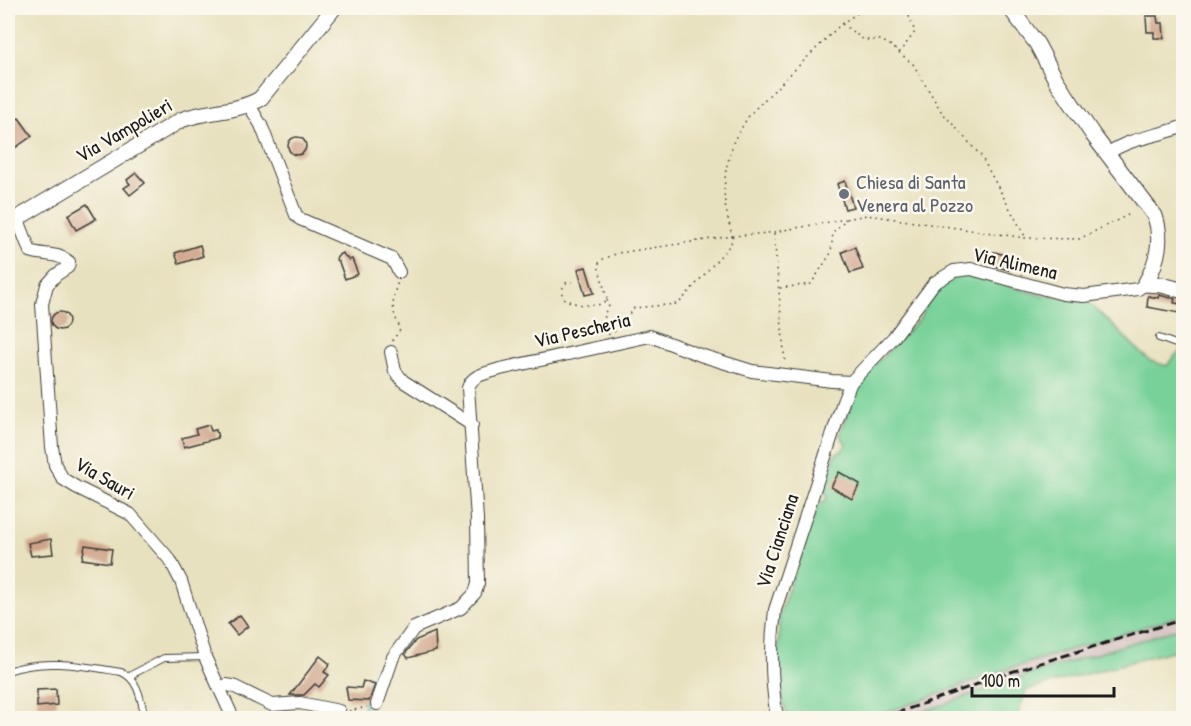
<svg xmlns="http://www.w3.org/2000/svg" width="1191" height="726" viewBox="0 0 1191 726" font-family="'Patrick Hand',sans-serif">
	<rect width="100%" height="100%" fill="#fbf7ec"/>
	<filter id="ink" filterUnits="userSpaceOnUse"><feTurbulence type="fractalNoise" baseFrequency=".0167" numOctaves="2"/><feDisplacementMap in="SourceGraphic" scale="12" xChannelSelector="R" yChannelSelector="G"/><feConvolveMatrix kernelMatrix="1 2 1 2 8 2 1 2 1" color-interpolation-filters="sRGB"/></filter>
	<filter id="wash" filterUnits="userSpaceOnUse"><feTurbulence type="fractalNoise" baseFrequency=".008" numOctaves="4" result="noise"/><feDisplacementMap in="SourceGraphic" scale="24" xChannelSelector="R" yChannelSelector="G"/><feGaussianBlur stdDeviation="1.35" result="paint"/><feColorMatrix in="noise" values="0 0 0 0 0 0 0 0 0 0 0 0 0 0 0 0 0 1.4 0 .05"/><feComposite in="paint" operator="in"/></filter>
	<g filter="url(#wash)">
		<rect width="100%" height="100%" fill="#e8e1bf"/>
		<polygon fill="#d1bfbe" points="1183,615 1183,627 1015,679 906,718 871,718 1008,669"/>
		<g fill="#77d198" stroke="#4a765a" stroke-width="1.5">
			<polygon points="968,273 1037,294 1087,301 1150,361 1167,366 1174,356 1183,350 1183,615 1008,669 871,718 788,718 782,698 778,673 779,615 819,502 824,503 827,496 823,490 835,454 843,450 846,444 840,435 860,380 920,318 930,297 942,282 950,276"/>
			<polygon points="1183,627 1183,648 1026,690 1017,718 906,718 1015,679"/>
		</g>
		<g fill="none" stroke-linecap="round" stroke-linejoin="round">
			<g stroke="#42b2bc" stroke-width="3">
				<polyline points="369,683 378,668 386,660"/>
				<polyline points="363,718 365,701"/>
			</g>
		</g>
		<g id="blocks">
			<g fill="#cfa388">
				<polygon points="1146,16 1157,16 1158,23 1163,23 1164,38 1154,38 1154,32 1147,32"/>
				<polygon points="19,118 32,136 15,148 8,137 8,126"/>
				<circle cx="297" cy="146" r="9"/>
				<polygon points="136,173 145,183 130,195 124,188 130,184 127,180"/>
				<polygon points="845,181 853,207 845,209 837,184"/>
				<polygon points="87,204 96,219 76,230 68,215"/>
				<polygon points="200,245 203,256 179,264 175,253"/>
				<polygon points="855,247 863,269 850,273 842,252"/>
				<polygon points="994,252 1013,257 1009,270 990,265"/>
				<polygon points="342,253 349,260 352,259 358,274 345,279 339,262 336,260 337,256"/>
				<polygon points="586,267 594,293 585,295 578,269"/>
				<polygon points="1159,295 1175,299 1174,303 1181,304 1179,313 1147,307 1148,296 1158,298"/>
				<circle cx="60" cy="321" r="9"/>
				<polygon points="209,425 211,431 216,430 218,438 184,447 182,438 197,434 195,429"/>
				<polygon points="839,472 860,484 852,499 831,487"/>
				<polygon points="51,539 53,554 31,556 28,543"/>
				<polygon points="85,545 112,549 110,563 82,559"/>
				<polygon points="240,615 248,626 237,635 228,624"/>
				<polygon points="435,632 436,651 408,658 405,654 416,640"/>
				<polygon points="320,656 330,664 324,672 329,675 319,687 315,684 304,695 290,695"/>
				<polygon points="363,681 375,685 369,701 348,700 346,687 361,688"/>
				<polygon points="56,689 57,705 37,707 37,690"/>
			</g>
		</g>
	</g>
	<g filter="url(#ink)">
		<use href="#blocks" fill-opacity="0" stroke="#3b3a34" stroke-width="1.5"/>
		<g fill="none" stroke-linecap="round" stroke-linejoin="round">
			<defs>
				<g id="service">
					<polyline points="1159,338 1184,347"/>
					<path d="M8 671C45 658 82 666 121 672 139 679 141 701 145 718"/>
					<polyline points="129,676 164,658 205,657"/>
				</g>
				<g id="minor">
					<polyline points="249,105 261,125 296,215 300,219 392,259 399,272"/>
					<path d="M1107 154C1130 137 1158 137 1184 126"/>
					<path d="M17 217 30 251C43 256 57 252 69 262L68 267 56 275 47 285 42 304 52 447 55 465 63 479 76 487 130 514 170 560 181 581 205 657 233 718"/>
					<polyline points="391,352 395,371 403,381 472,425"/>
					<polyline points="220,688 226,685 233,686 272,705 300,703 339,711"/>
					<path d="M377 704 393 657 414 628 461 608 475 593 478 584 477 519 468 388C472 374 488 373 500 369L650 336 700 355 752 371 832 381 851 382"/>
					<path d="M777 718C771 682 770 647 775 610L843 402 851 382 893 338 934 283 954 271 971 269 1063 294 1084 296 1138 289 1145 284"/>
				</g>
				<g id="tertiary">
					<path d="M1010 8 1037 44 1056 80 1093 135 1155 216C1163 240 1158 262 1145 284L1162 285 1184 291"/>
					<path d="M8 224 181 120C206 110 235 113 260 99L334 8"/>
				</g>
			</defs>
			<use href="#service" stroke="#3b3a34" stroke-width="8"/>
			<use href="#minor" stroke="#3b3a34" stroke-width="14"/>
			<use href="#tertiary" stroke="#3b3a34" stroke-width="17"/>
			<g stroke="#3b3a34" stroke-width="1.5" stroke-dasharray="1.5 4.5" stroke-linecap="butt">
				<polyline points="842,24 864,40 881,40 890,45 913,64 941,111 981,156 1026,238"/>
				<polyline points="899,53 915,32 906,8"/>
				<polyline points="8,201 11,206"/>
				<polyline points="774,233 785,363"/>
				<path d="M573 282 566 283 562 289V297C574 306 589 306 603 304L607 299 598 265 601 260 618 253 732 236 768 233 846 219"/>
				<polyline points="780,288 811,284 831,253 833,232 846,219 867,215 1026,238 1079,239 1130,214"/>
				<polyline points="607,300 609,306 604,314 609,335"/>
				<polyline points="614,332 634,308 676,304 681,301 731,244 732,236 725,205 724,190 726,169 734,140 750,114 841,24 859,12"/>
				<path d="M392 341 400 330C400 327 398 324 397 321 391 309 393 294 398 282"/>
				<polyline points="349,711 367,707"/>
			</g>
			<use href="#service" stroke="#fff" stroke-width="6"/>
			<use href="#minor" stroke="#fff" stroke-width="12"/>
			<use href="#tertiary" stroke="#fff" stroke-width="15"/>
			<polyline stroke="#1c1c1c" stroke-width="3" stroke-dasharray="9 4.5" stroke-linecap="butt" points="883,718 1011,672 1184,619"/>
		</g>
	</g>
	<circle fill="#6b7280" stroke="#fbf7ec" stroke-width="2" cx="844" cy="194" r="6"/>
	<g text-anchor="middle" stroke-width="5" stroke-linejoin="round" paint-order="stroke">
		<g font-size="20" fill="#1c1c1c" stroke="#fbf7ec">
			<text transform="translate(124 130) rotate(-30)" y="7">Via Vampolieri</text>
			<text transform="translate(1015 263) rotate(13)" y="7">Via Alimena</text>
			<text transform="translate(582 330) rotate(-13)" y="7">Via Pescheria</text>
			<text transform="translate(105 478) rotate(30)" y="7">Via Sauri</text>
			<text transform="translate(777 541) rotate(-72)" y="7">Via Cianciana</text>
		</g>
		<g font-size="20" fill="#5b616d" stroke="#fbf7ec" text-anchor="start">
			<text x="856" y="189">Chiesa di Santa<tspan x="856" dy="23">Venera al Pozzo</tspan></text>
		</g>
	</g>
	<rect width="1191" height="726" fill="none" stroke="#fbf7ec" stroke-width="30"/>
	<path d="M972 687v9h142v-9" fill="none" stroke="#1c1c1c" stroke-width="3"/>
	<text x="981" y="687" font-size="18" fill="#1c1c1c" stroke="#fbf7ec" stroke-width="4.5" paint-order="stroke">100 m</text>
</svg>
